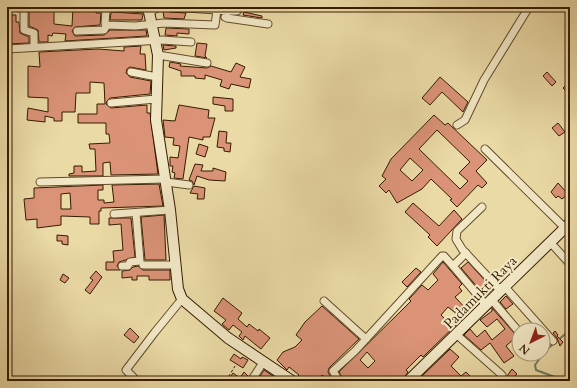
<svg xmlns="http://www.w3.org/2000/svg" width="577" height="388" viewBox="0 0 577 388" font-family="Cardo,serif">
	<rect width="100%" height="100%" fill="#eadaa6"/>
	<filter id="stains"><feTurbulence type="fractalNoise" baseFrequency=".005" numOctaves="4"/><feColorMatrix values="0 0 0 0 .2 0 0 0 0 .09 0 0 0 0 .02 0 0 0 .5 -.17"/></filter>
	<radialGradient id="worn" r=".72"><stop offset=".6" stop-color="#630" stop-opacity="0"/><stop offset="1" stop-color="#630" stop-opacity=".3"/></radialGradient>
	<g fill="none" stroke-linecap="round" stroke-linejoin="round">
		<polyline stroke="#717b63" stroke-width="2" points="561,381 560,379 536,370 535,365 545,351 570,330"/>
	</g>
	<g fill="#da9377" stroke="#361b01" fill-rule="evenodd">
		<polygon points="34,7 49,7 49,10 54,10 54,24 72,26 73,8 96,7 96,13 101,13 100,25 75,27 72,31 75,36 104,35 110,30 146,30 147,36 65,41 66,34 53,33 52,36 48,35 48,42 39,42 38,30 29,26 29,9 33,9"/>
		<polygon points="165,7 169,12 186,13 184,19 164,18 163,11"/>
		<polygon points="113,12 143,14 142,20 110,20 111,13"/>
		<polygon points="244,12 262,16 262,18 243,15"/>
		<polygon points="8,15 16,15 16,22 19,22 20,33 29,37 29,43 7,44"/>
		<polygon points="166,28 189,29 189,34 177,33 177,36 165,35"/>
		<polygon points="197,43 207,44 205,56 207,58 195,56"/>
		<polygon points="163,45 176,46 176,48 164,50"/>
		<polygon points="141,46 140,54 145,54 146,70 130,67 127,69 126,73 130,77 151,81 150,94 110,98 107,101 106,104 111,108 147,105 147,113 150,113 158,174 111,175 110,162 103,163 103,176 69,176 69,174 74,173 74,166 82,166 82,172 96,171 95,149 90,149 89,144 110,143 109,134 106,134 106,123 78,123 78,114 97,114 97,104 105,104 104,83 90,82 90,93 76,93 75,112 62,112 62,121 54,121 54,118 45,116 45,122 27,120 28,108 48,112 48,98 28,97 28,66 40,67 39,52 98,49 124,51 124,47"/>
		<polygon points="170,62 181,64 180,66 207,68 211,66 231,72 236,63 245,67 240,77 251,79 249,88 231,84 229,89 220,86 222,80 205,75 205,79 195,78 195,76 181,76 181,71 169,67"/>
		<polygon points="547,72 556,82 552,86 543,76"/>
		<polygon points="440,77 468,102 463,112 442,92 430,105 422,98"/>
		<polygon points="570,81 570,95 563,88"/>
		<polygon points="213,97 233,99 233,111 225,111 225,106 213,104"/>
		<polygon points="179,105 209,110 208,118 215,118 210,137 203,137 203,140 189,137 183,179 174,178 175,173 172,172 173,166 170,166 170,157 178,158 180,146 173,145 174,138 165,137 163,120 175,121"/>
		<path d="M434 115 445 125 448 123 487 160 476 171 487 183 482 188 478 185 457 207 450 200 452 199 431 179 422 189 397 203 389 190 386 193 379 186 386 179 382 176 391 159ZM437 130 470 162 459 173 468 181 460 189 419 149ZM410 158 423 170 412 181 400 170Z"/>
		<polygon points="558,123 565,132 559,136 552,128"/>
		<polygon points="219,131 227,132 226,143 231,143 230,152 224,151 224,148 217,147"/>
		<polygon points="199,144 208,147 205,157 196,154"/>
		<polygon points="195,164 203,165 201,171 213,171 213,168 226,172 225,181 209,180 197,176 194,185 192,181 189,180"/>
		<polygon points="558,183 568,194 562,199 558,196 556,198 551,192"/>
		<path d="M159 184 163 206 101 208V211H99V224H90V217L61 216V225L37 228V219L26 220 24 199 34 198V188L103 185V190H98V200H104V203L114 202 112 185ZM70 193 71 209H61V194Z"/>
		<polygon points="194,186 205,188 204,199 197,199 198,194 190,193"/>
		<polygon points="413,203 439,226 454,210 462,219 437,246 428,237 430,235 405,212"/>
		<polygon points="164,215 166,260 145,260 141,217"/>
		<polygon points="109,218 131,218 135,257 119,262 117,266 120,270 106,270 106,262 114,262 113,251 123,250 121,224 109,225"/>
		<polygon points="57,235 68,236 68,245 62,244 62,241 57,241"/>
		<path d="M443 262 462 284 459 287 462 291 455 297 469 312 423 357 421 355 406 370 408 372 402 381H344L339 372 404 308 411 301 409 299 422 285 428 290 438 280 433 274ZM448 307 458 315 449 323 441 315ZM367 352 375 361 368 368 360 360Z"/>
		<polygon points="468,262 493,289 485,296 461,268"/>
		<polygon points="138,266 143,270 170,270 170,280 149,280 149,276 137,276 137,280 132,280 132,277 122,278 122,271 130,270 133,267"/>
		<polygon points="416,268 421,272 407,287 402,282"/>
		<polygon points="96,271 102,277 90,294 85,290 93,280 90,278"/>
		<polygon points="63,274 69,278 65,283 60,280"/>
		<polygon points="506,296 513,304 506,309 500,302"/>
		<polygon points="223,298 242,313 238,319 247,327 249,324 258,331 259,329 270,338 261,349 245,336 243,340 239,336 242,332 233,325 229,330 222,324 226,320 214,311"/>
		<polygon points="322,306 359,339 329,368 328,372 331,378 329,381 322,375 316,381 310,376 305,381 301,381 297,377 299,375 289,367 287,370 277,360 283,352 295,347 302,340 296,335 305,322"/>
		<polygon points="492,308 517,336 506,346 514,356 504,363 490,343 481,350 464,335 470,329 477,337 485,330 492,340 505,329 497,319 487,327 480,320 492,311"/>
		<polygon points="130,328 139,337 134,343 124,335"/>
		<polygon points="555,331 558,335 557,336 563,342 560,346 557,338 553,333"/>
		<polygon points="450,349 459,357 451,366 461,376 466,372 475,381 417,381"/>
		<polygon points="234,354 241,359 242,357 248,360 243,368 230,360"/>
		<polygon points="512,369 517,374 511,380 512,381 499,381 505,379"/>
		<polygon points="264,370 273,376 269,381 257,381"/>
		<polygon points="244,372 248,376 246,381 232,381 229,379 233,373 240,378"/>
	</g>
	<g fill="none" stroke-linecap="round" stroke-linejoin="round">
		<defs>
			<g id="street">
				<polyline points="24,7 24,30 34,33 34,47"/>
				<polyline points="109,7 106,10 105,24 107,25 135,26 164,23 215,25 217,10 227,11 225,17 227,18 268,24"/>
				<polyline points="111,7 148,9"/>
				<polyline points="170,7 217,10"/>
				<polyline points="227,11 237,11 241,7"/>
				<polyline points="149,12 160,7"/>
				<polyline points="77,31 104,30 107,25"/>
				<polyline points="7,49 162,40 191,42"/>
				<polyline points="158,55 207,63"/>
				<polyline points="131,72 157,77"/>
				<polyline points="111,103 156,99"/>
				<polyline points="457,125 465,120 484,80 529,7"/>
				<polyline points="485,149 565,228"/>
				<polyline points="40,182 166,179"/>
				<polyline points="166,182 189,185"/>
				<polyline points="482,207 457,231 456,239 462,249 501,291"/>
				<polyline points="114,214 170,210"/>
				<polyline points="550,242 570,264"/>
				<polyline points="466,253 453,266 486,305"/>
				<polyline points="143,265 175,265"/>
				<polyline points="122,266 128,266 130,262 140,261 136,213"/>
				<polyline points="505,287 553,341"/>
				<polyline points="492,300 519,332"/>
				<polyline points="324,301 366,339"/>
				<polyline points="457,335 502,375"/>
				<polyline points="137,381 126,370 155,332 182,299"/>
				<polyline points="251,381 264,361"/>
				<polyline points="339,381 333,371 355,351 442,256 444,256 453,266"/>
			</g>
			<g id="secondary">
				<polyline points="148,7 158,55 156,120 170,210 178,289 182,299 228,338 292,381"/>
				<polyline points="408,381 570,223"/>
			</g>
		</defs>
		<use href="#street" stroke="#634b2a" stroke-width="9"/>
		<use href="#secondary" stroke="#361b01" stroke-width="12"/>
		<polyline stroke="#361b01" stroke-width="1" stroke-dasharray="3 2" stroke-linecap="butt" points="226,381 235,366"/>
		<use href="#street" stroke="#f1e7c5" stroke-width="7"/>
		<use href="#secondary" stroke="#f1e7c5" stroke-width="10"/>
	</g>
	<g text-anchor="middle" stroke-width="4" stroke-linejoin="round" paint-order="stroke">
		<g font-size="14" fill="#361b01" stroke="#f1e7c5">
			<text transform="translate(480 292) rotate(-45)" y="5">Padamukti Raya</text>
		</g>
	</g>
	<rect width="577" height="388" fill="none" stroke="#eadaa6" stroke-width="24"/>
	<rect x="8" y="8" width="561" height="372" fill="none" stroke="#361b01" stroke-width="2"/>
	<rect x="12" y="12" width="553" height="364" fill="none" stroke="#361b01"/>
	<g transform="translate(531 342) rotate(222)"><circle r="19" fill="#f1e7c5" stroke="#a69577"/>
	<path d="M0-3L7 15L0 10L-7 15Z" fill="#8f2418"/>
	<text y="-6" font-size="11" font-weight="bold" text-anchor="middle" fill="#361b01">N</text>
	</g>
	<rect width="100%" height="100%" filter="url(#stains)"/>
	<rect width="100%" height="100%" fill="url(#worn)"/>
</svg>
